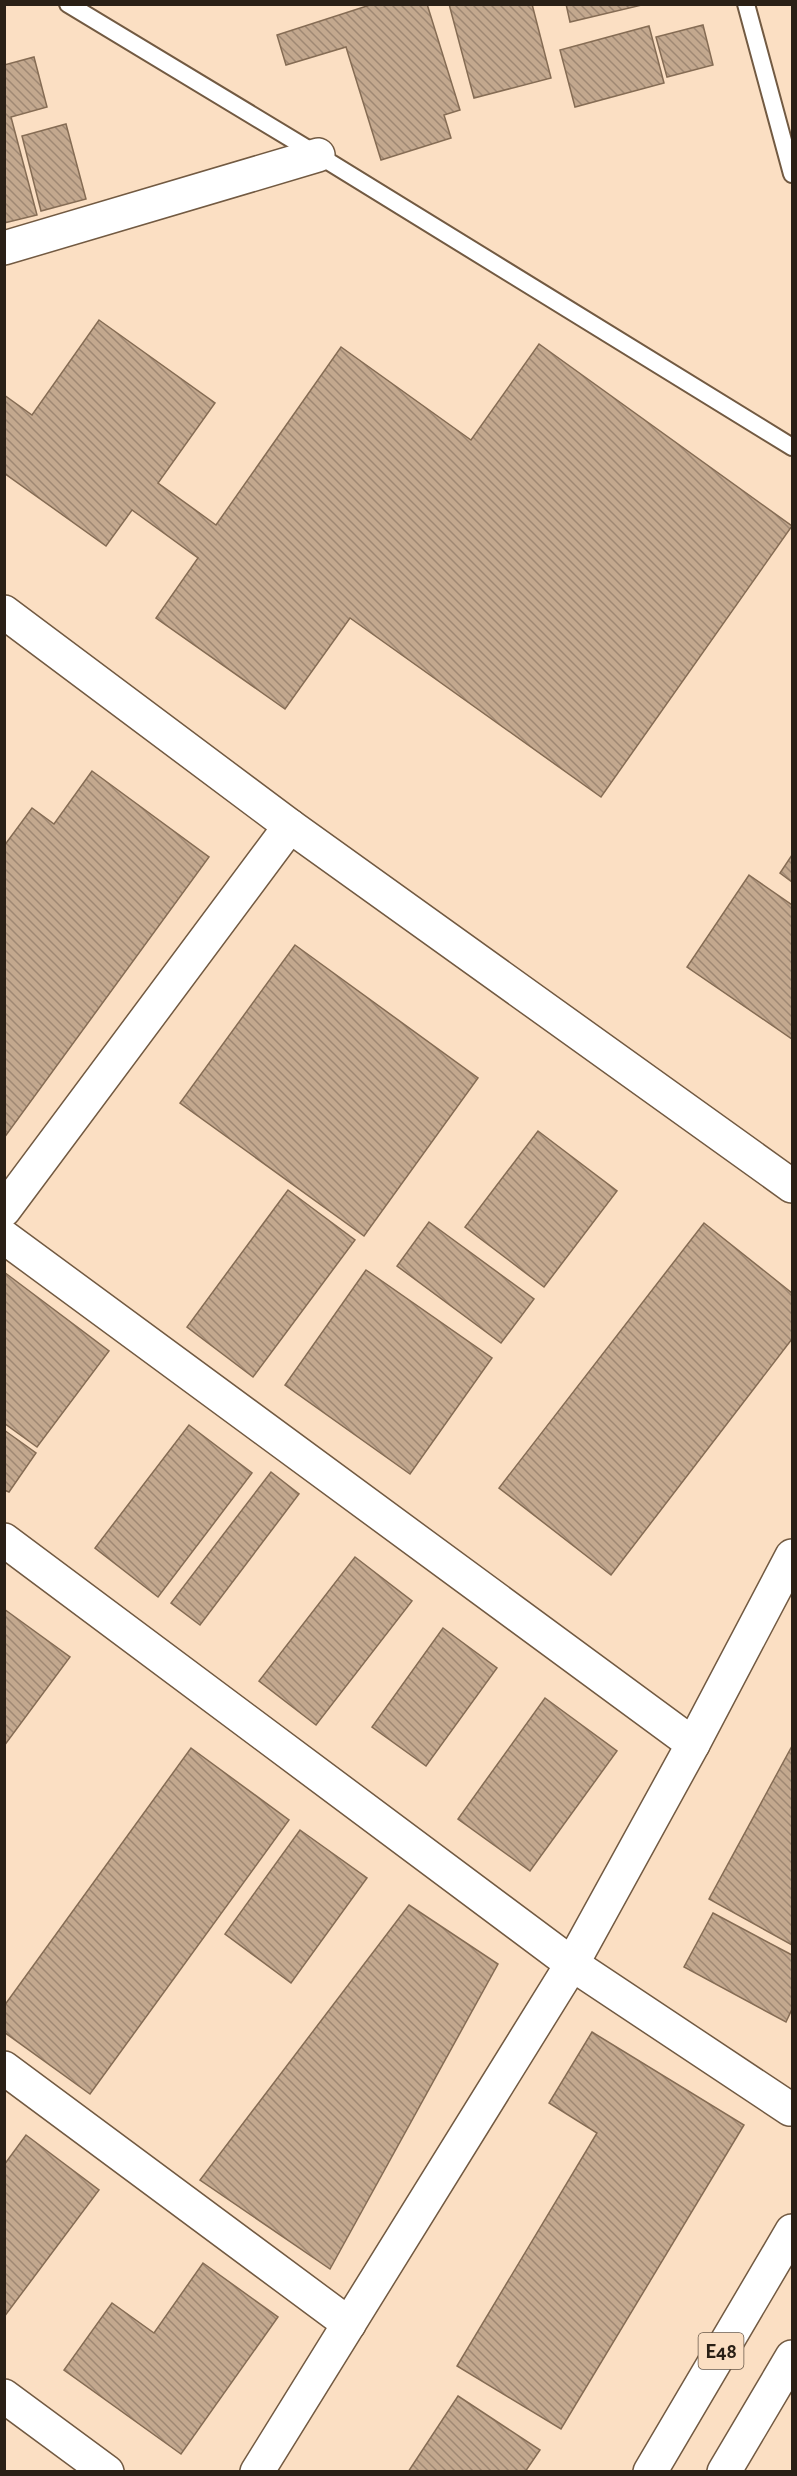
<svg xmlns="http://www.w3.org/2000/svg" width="797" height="2476" viewBox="0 0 797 2476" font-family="'Alegreya Sans',sans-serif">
	<defs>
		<pattern id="building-back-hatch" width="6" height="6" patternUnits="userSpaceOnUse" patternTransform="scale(1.5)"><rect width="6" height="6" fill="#c3a88e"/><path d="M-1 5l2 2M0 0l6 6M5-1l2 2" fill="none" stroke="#9f8873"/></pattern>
	</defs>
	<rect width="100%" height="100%" fill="#fbdfc3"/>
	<g fill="url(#building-back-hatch)" stroke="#856c54" stroke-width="1.5">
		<polygon points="373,4 427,4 460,110 444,115 451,138 381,160 346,47 286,65 277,35"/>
		<polygon points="449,4 532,4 551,78 474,98"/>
		<polygon points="566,4 642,4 642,5 570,22"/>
		<polygon points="703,25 713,65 667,77 656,37"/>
		<polygon points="649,26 664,83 575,107 560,50"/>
		<polygon points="34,57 47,107 11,117 37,215 4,223 4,65"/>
		<polygon points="66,124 86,199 41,211 22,136"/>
		<polygon points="99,320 215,403 158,483 216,525 341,347 471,440 539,344 792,526 601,797 350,618 285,709 156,618 198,558 132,510 106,546 4,473 4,395 32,415"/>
		<polygon points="92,771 209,857 4,1138 4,846 32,808 54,824"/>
		<polygon points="792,855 792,882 780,873"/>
		<polygon points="749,875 792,905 792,1039 687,967"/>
		<polygon points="295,945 478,1078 364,1236 180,1103"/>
		<polygon points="538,1131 617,1191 544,1287 465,1227"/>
		<polygon points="288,1190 355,1240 253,1377 187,1327"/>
		<polygon points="429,1222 534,1299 501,1343 397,1266"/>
		<polygon points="704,1223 792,1293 792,1339 611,1575 499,1488"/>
		<polygon points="366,1270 492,1358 410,1474 285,1385"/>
		<polygon points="4,1272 109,1351 37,1447 4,1423"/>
		<polygon points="189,1425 252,1473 158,1597 95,1548"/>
		<polygon points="4,1430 36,1453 9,1492 4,1490"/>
		<polygon points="271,1472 299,1494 200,1625 171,1603"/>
		<polygon points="355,1557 412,1601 316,1725 259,1681"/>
		<polygon points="4,1609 70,1657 4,1746"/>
		<polygon points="443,1628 497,1668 426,1766 372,1727"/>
		<polygon points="545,1698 617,1751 530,1871 458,1819"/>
		<polygon points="792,1746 792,1945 709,1899"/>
		<polygon points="191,1748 289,1820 90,2094 4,2032 4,2006"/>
		<polygon points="300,1830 367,1878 291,1983 225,1934"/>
		<polygon points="409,1905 498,1964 330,2269 200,2180"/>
		<polygon points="713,1913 792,1955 792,2009 786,2022 684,1967"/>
		<polygon points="592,2032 744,2125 561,2429 457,2366 597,2133 549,2103"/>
		<polygon points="26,2135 99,2190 4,2317 4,2165"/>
		<polygon points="203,2263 278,2317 181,2454 64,2370 112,2303 154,2333"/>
		<polygon points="458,2396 540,2450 525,2472 408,2472"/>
	</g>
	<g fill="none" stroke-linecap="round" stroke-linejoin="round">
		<defs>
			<g id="service">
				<polyline points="68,4 318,155 792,447"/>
				<polyline points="746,4 792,174"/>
			</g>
			<g id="minor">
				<polyline points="4,248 318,155"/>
				<polyline points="4,612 290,826 792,1186"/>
				<polyline points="4,1210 290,826"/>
				<polyline points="4,1237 693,1744"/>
				<polyline points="4,1540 572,1964 790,2109"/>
				<polyline points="4,2068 349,2324"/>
				<polyline points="4,2396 107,2472"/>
				<polyline points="257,2472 572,1964 693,1744 792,1556"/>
			</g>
			<g id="motorway">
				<polyline points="650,2472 792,2231"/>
				<polyline points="724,2472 792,2357"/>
			</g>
		</defs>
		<use href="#service" stroke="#725a42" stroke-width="20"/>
		<use href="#minor" stroke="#725a42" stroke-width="36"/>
		<use href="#motorway" stroke="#725a42" stroke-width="36"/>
		<use href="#service" stroke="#fff" stroke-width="16"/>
		<use href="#minor" stroke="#fff" stroke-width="33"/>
		<use href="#motorway" stroke="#fff" stroke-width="33"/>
	</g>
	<g text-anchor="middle" stroke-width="5" stroke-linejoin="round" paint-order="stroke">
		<rect fill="#fbdfc3" stroke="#69594a" stroke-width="1.5" x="698.5" y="2333" width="45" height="36" rx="4.5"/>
		<g font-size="21" font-weight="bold" fill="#2a2016">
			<text x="721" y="2358">E48</text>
		</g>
	</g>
	<rect width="797" height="2476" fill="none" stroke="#2a2016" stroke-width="12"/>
</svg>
